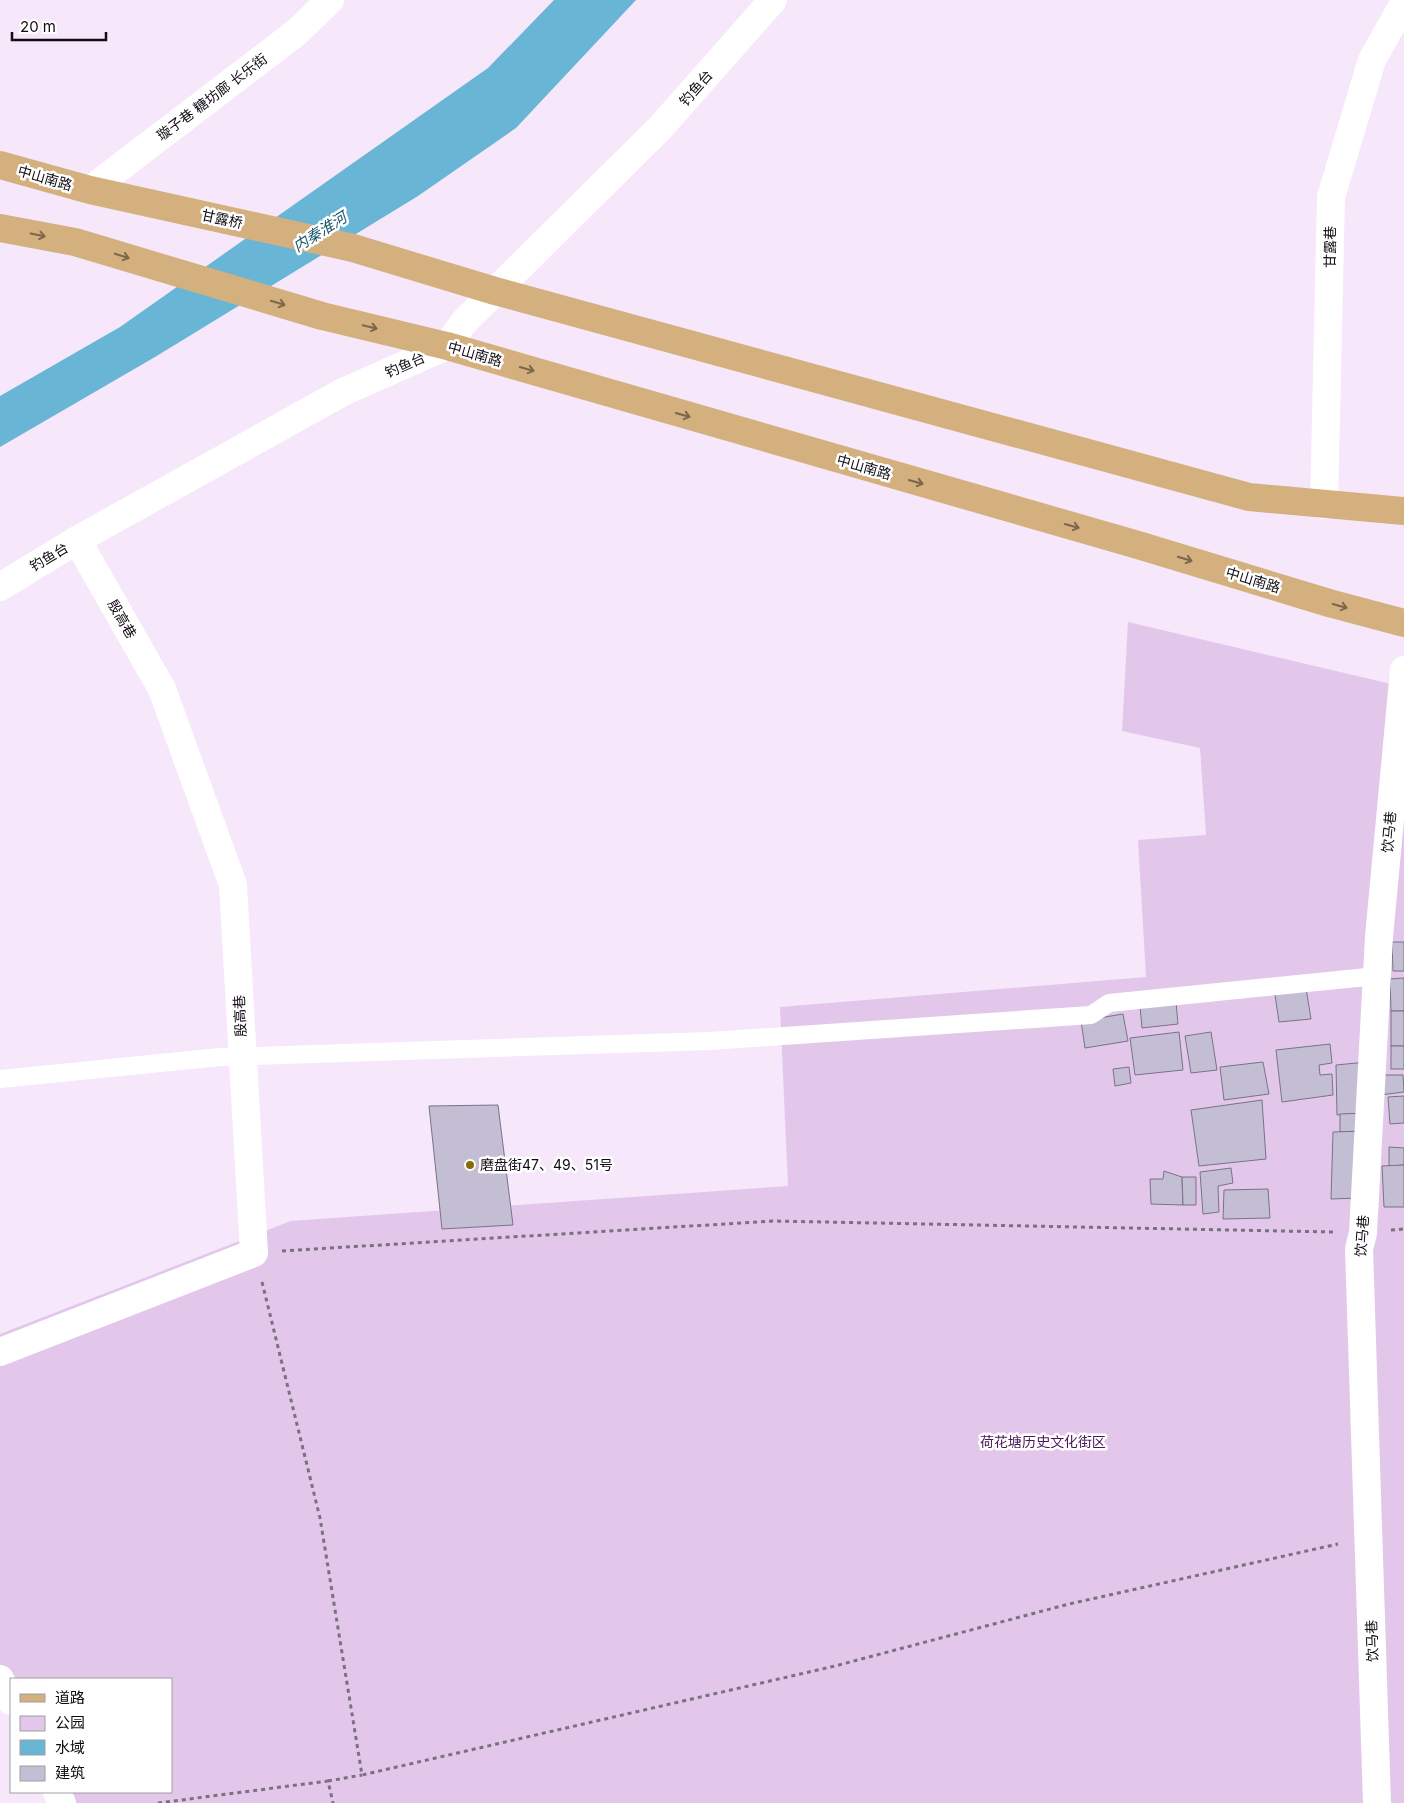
<svg xmlns="http://www.w3.org/2000/svg" width="1404" height="1803" viewBox="0 0 1404 1803" font-family="Inter,'Noto Sans SC',sans-serif">
	<rect width="100%" height="100%" fill="#f6e7fb"/>
	<polygon fill="#e2c7eb" points="1128,622 1404,687 1404,1803 62,1803 56,1792 171,1792 171,1679 11,1679 0,1688 0,1334 291,1221 788,1186 780,1007 1146,977 1138,840 1206,835 1200,748 1122,731"/>
	<polygon fill="#68b5d5" points="554,0 636,0 516,128 418,196 155,357 0,447 0,396 120,327 488,68"/>
	<g fill="#c4bed4" stroke="#797387">
		<polygon points="1392,942 1404,942 1404,971 1393,971"/>
		<polygon points="1304,976 1311,1019 1279,1022 1273,981"/>
		<polygon points="1404,978 1404,1011 1391,1011 1390,979"/>
		<polygon points="1176,1002 1178,1024 1142,1028 1140,1006"/>
		<rect x="1391" y="1011" width="13" height="35"/>
		<polygon points="1123,1014 1128,1041 1085,1048 1081,1021"/>
		<polygon points="1179,1032 1183,1070 1135,1075 1130,1038"/>
		<polygon points="1211,1032 1217,1070 1191,1073 1185,1036"/>
		<polygon points="1330,1044 1332,1063 1319,1065 1320,1075 1332,1074 1333,1095 1282,1102 1276,1050"/>
		<rect x="1391" y="1046" width="13" height="23"/>
		<polygon points="1263,1062 1269,1094 1224,1100 1220,1067"/>
		<polygon points="1367,1062 1366,1113 1337,1115 1336,1065"/>
		<polygon points="1129,1067 1131,1083 1115,1086 1113,1069"/>
		<polygon points="1380,1075 1403,1075 1404,1092 1380,1095"/>
		<polygon points="1404,1096 1404,1123 1390,1124 1388,1097"/>
		<polygon points="1262,1100 1266,1159 1199,1166 1191,1110"/>
		<polygon points="498,1105 513,1225 442,1229 429,1106"/>
		<polygon points="1366,1113 1363,1131 1340,1132 1340,1114"/>
		<polygon points="1363,1131 1360,1198 1331,1199 1333,1132"/>
		<polygon points="1389,1147 1404,1148 1404,1165 1389,1166"/>
		<polygon points="1404,1165 1404,1207 1384,1207 1382,1166"/>
		<polygon points="1231,1168 1233,1183 1218,1186 1219,1212 1203,1214 1200,1172"/>
		<polygon points="1164,1171 1182,1177 1183,1205 1151,1204 1150,1179 1163,1179"/>
		<polygon points="1182,1177 1196,1177 1196,1205 1183,1205"/>
		<polygon points="1268,1189 1270,1218 1223,1219 1224,1190"/>
	</g>
	<g fill="none" stroke-linecap="round" stroke-linejoin="round">
		<g stroke="#7a717e" stroke-width="3" stroke-dasharray="4 4" stroke-linecap="butt">
			<polyline points="1391,1230 1404,1229"/>
			<polyline points="282,1251 773,1221 1333,1232"/>
			<polyline points="262,1282 320,1518 362,1775 835,1666 1069,1604 1338,1544"/>
			<polyline points="328,1781 362,1775"/>
			<polyline points="158,1803 328,1781 333,1803"/>
		</g>
		<polyline stroke="#fff" stroke-width="18" points="0,1079 220,1057 710,1041 1091,1015 1109,1003 1377,976"/>
		<g stroke="#fff" stroke-width="28">
			<polyline points="90,190 297,32 330,0"/>
			<polyline points="1324,505 1331,197 1372,60 1404,3"/>
			<polyline points="0,587 77,540 343,392 447,346 464,322 660,128 773,0"/>
			<polyline points="0,1352 254,1253 233,885 162,689 77,540"/>
			<polyline points="0,1679 11,1701"/>
			<polyline points="57,1792 62,1803"/>
			<polyline points="1377,1803 1359,1249 1363,1233 1379,937 1404,670"/>
		</g>
		<g stroke="#d3b07d" stroke-width="28">
			<polyline points="0,165 90,190 353,248 495,291 1249,497 1404,511"/>
			<polyline points="0,228 75,242 322,316 447,346 1138,545 1329,603 1404,623"/>
		</g>
	</g>
	<defs><path id="oneway-shaft" d="M-6 0H5M1.5-3L5.5 0L1.5 3" fill="none" stroke-width="1.6" stroke-linecap="round" stroke-linejoin="round" transform="scale(1.25)"/></defs>
	<g stroke="#7c664d">
		<use href="#oneway-shaft" transform="translate(38 235) rotate(11)"/>
		<use href="#oneway-shaft" transform="translate(122 256) rotate(17)"/>
		<use href="#oneway-shaft" transform="translate(278 303) rotate(17)"/>
		<use href="#oneway-shaft" transform="translate(370 327) rotate(13)"/>
		<use href="#oneway-shaft" transform="translate(527 369) rotate(16)"/>
		<use href="#oneway-shaft" transform="translate(683 415) rotate(16)"/>
		<use href="#oneway-shaft" transform="translate(916 482) rotate(16)"/>
		<use href="#oneway-shaft" transform="translate(1072 526) rotate(16)"/>
		<use href="#oneway-shaft" transform="translate(1185 559) rotate(17)"/>
		<use href="#oneway-shaft" transform="translate(1340 606) rotate(16)"/>
	</g>
	<circle fill="#886a07" stroke="#fff" stroke-width="2" cx="470" cy="1165" r="5"/>
	<g text-anchor="middle" stroke-width="5" stroke-linejoin="round" paint-order="stroke">
		<g font-size="14" fill="#110c13" stroke="#fff">
			<text transform="translate(696 88) rotate(-49)" y="5">钓鱼台</text>
			<text transform="translate(212 97) rotate(-37)" y="5">璇子巷 糖坊廊 长乐街</text>
			<text transform="translate(45 178) rotate(16)" y="5">中山南路</text>
			<text transform="translate(222 219) rotate(12)" y="5">甘露桥</text>
			<text transform="translate(1330 247) rotate(-89)" y="5">甘露巷</text>
			<text transform="translate(475 354) rotate(16)" y="5">中山南路</text>
			<text transform="translate(405 365) rotate(-24)" y="5">钓鱼台</text>
			<text transform="translate(864 467) rotate(16)" y="5">中山南路</text>
			<text transform="translate(49 557) rotate(-31)" y="5">钓鱼台</text>
			<text transform="translate(1253 580) rotate(17)" y="5">中山南路</text>
			<text transform="translate(122 619) rotate(60)" y="5">殷高巷</text>
			<text transform="translate(1389 832) rotate(-85)" y="5">饮马巷</text>
			<text transform="translate(240 1016) rotate(-93)" y="5">殷高巷</text>
			<text transform="translate(1362 1236) rotate(-86)" y="5">饮马巷</text>
			<text transform="translate(1372 1641) rotate(-92)" y="5">饮马巷</text>
		</g>
		<g font-size="14" fill="#110c13" stroke="#fff" text-anchor="start">
			<text x="480" y="1170">磨盘街47、49、51号</text>
		</g>
		<g font-size="14" fill="#491758" stroke="#fff">
			<text x="1043" y="1447">荷花塘历史文化街区</text>
		</g>
		<g font-size="15" font-style="italic" fill="#15546b" stroke="#fff">
			<text transform="translate(320 232) rotate(-32)" y="5">内秦淮河</text>
		</g>
	</g>
	<rect x="10" y="1678" width="162" height="115" fill="#ffffff" stroke="#a09ea1"/>
	<rect x="20" y="1694" width="25" height="8" fill="#d3b07d" stroke="#a09ea1"/>
	<text x="55" y="1703" font-size="15" fill="#110c13">道路</text>
	<rect x="20" y="1716" width="25" height="15" fill="#e2c7eb" stroke="#a09ea1"/>
	<text x="55" y="1728" font-size="15" fill="#110c13">公园</text>
	<rect x="20" y="1740" width="25" height="15" fill="#68b5d5" stroke="#a09ea1"/>
	<text x="55" y="1753" font-size="15" fill="#110c13">水域</text>
	<rect x="20" y="1766" width="25" height="15" fill="#c4bed4" stroke="#a09ea1"/>
	<text x="55" y="1778" font-size="15" fill="#110c13">建筑</text>
	<path d="M12 32v8h94v-8" fill="none" stroke="#110c13" stroke-width="2.5"/>
	<text x="20" y="32" font-size="15" fill="#110c13" stroke="#ffffff" stroke-width="4" paint-order="stroke">20 m</text>
</svg>
